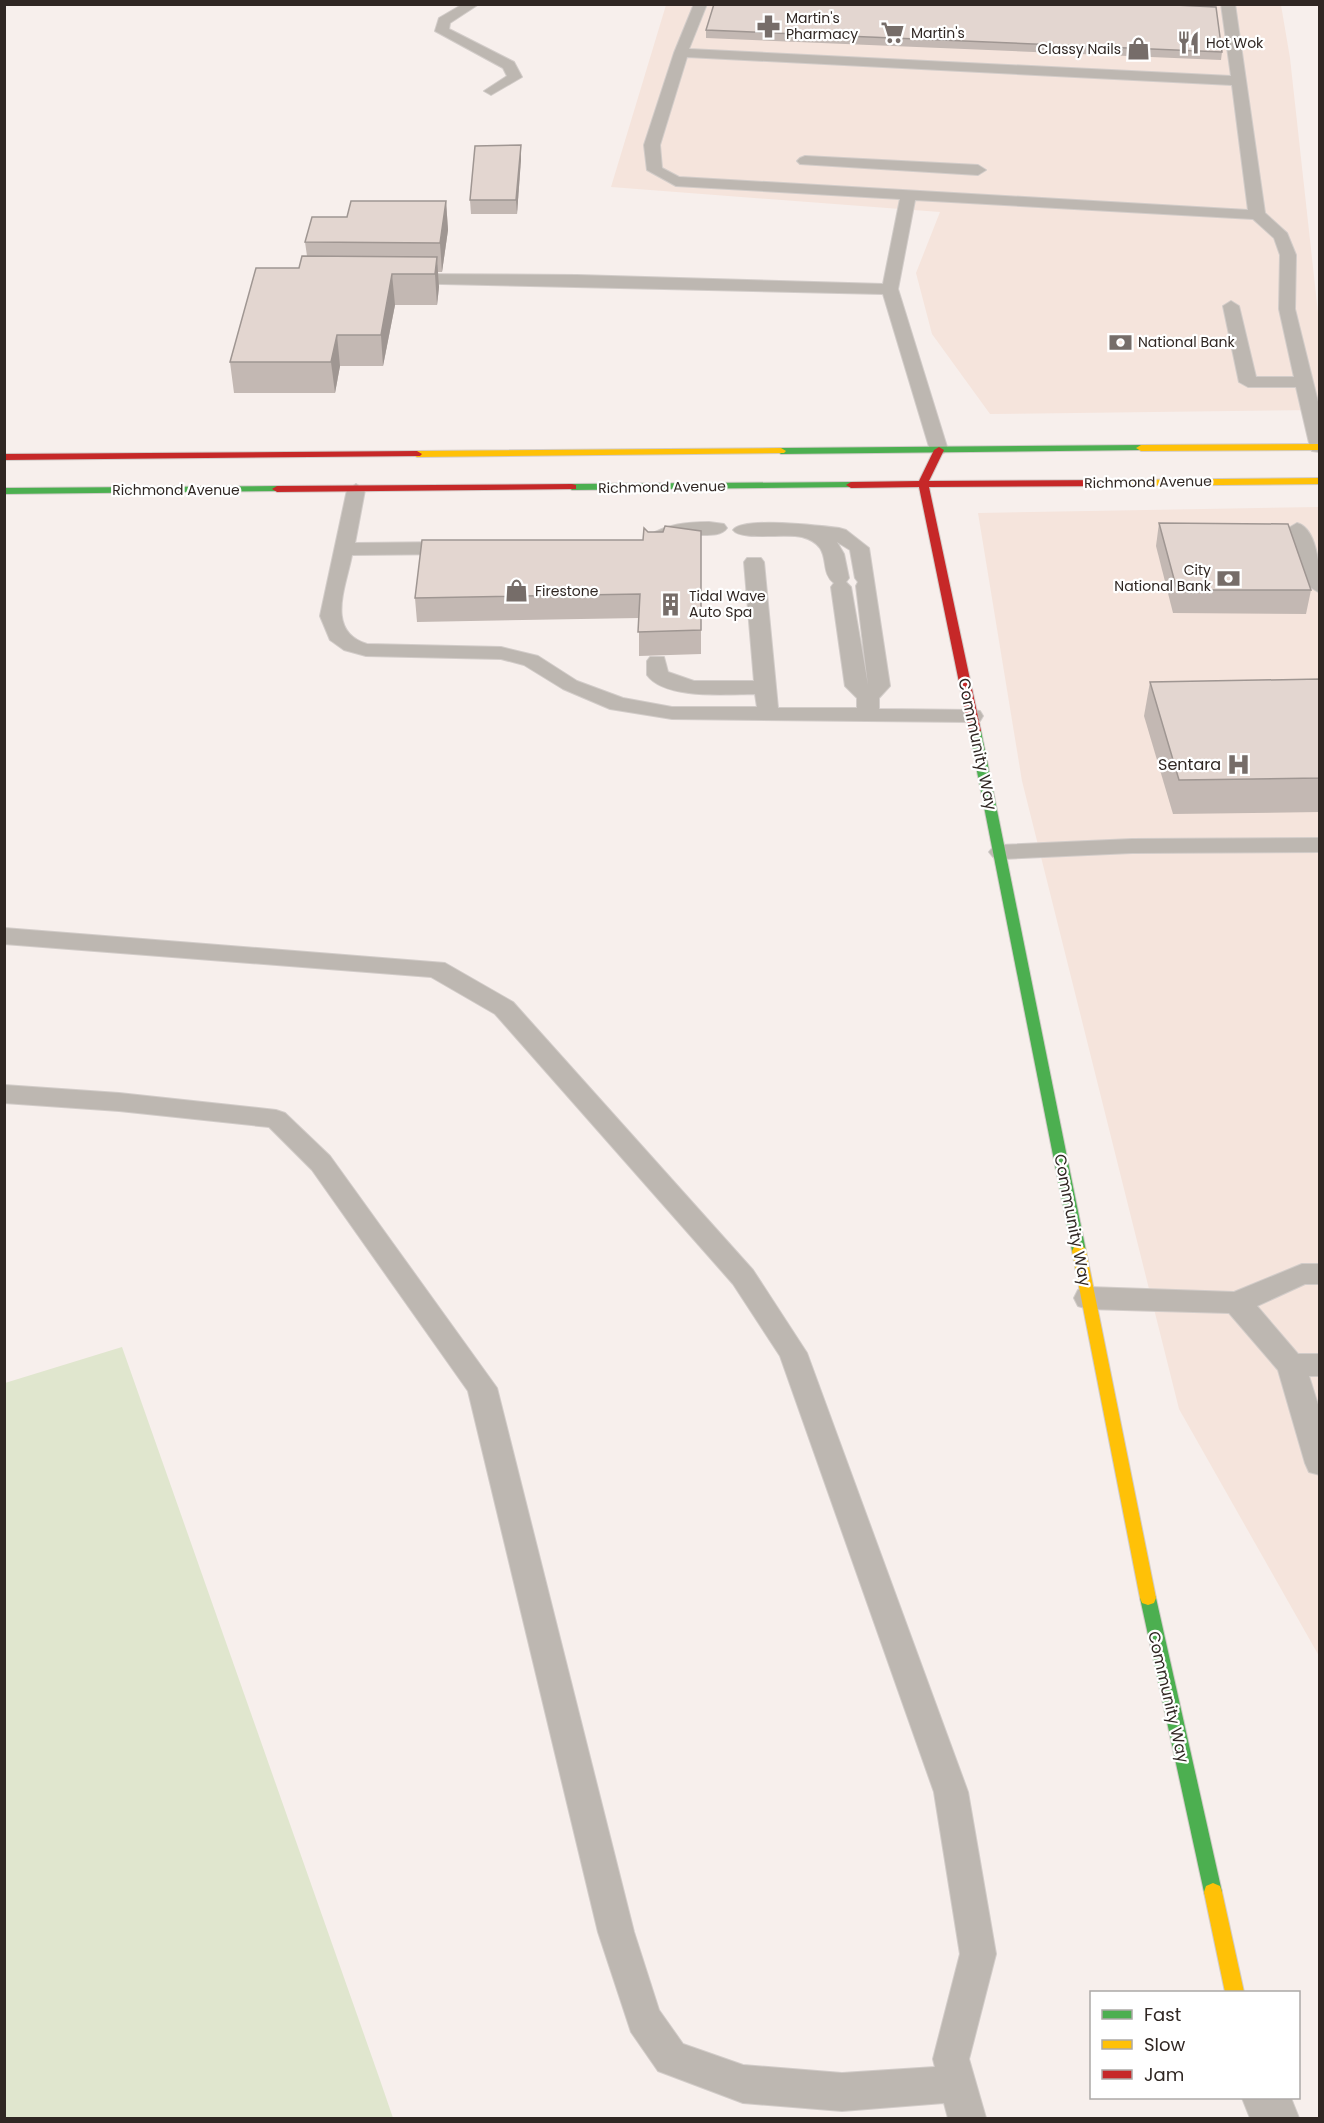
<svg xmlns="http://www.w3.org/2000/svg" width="1324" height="2123" viewBox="0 0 1324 2123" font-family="Poppins,sans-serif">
	<rect width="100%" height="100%" fill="#f7efec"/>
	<g fill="#f5e4dc">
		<polygon points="666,5 1281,5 1290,58 1319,322 1319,410 990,414 932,334 916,273 940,212 611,187"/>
		<polygon points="1319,507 1319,1656 1179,1409 1022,781 978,513"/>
	</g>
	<polygon fill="#e0e6ce" points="122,1347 380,2080 393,2118 5,2118 5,1383"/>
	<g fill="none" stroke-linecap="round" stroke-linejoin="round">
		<defs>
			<g id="lane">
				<polygon points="463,4 479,4 450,23 449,29 514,62 522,77 491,95 484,91 507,76 503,68 435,31 439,18"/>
				<path d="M694 4H707L689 49 1231 76 1221 4H1235L1265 213 1287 233 1296 255 1295 309 1320 410V452L1312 451 1310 447 1296 387H1248L1239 382 1223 306 1231 301 1239 306 1256 377H1294L1279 309 1280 255 1274 238 1253 219 915 200 898 289 948 450 939 456 930 450 883 294 398 283 396 279 398 275 404 274 577 275 883 284 900 199 676 186 647 170 644 145 674 53ZM687 57 1232 85 1248 210 679 177 662 168 660 145Z"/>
				<polygon points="805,156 978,165 986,170 978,175 800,164 797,161 800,158"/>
				<path d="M356 484 365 490 355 543 455 542 465 548 455 554 352 555C346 587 325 631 367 644L501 647 538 656 577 681 623 698 672 707H757L755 694C728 694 665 700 647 675V661L650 657H664L668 672 694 681H754L744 562 747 558H761L764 562 778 708H857V698L845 686 831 587 834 583C817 570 835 546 802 537 786 533 741 541 733 530 743 516 821 526 839 528L846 530 869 548 890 686 879 698V709L972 710 980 711 983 716 980 721 972 722 672 719 610 709 563 689 524 665 501 659 366 656 344 650 330 640 320 616 347 490ZM837 542 850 550 855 578 858 582 856 586 868 685 851 587 846 582 849 578 844 554Z"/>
				<path d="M709 522 724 524 727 528C716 544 679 524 662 548L655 550 645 544 648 536C667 524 687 522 709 522Z"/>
				<path d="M1297 523C1319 529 1320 575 1320 593L1310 587 1287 529Z"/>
				<polygon points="1320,838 1320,852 1132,853 1001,859 993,857 989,852 993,847 1001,845 1132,839"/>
				<polygon points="4,928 445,963 513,1002 753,1270 807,1353 968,1792 996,1954 969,2059 986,2118 948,2118 944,2103 842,2111 743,2103 658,2071 631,2032 598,1932 468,1391 312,1170 269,1127 119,1111 4,1103 4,1085 119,1093 276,1110 285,1113 330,1156 497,1388 634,1932 659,2010 683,2044 743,2065 842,2073 935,2067 933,2059 960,1954 934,1792 780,1356 733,1284 495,1014 431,977 4,944"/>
				<polygon points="1302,1264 1320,1264 1320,1284 1305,1284 1257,1306 1298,1354 1320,1354 1320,1376 1309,1376 1320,1411 1320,1475 1309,1472 1305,1463 1278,1370 1229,1313 1088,1309 1078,1306 1074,1298 1078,1290 1088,1287 1234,1292"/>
			</g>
			<polygon id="street" points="1242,2098 1291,2098 1299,2118 1250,2118"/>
			<g id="fast">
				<polygon points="1141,445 1144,446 1144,450 781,454 776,451 781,448"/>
				<polygon points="851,482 856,485 855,487 572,490 567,487 572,484"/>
				<polygon points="277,486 281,487 281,491 4,494 4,488"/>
				<polygon points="975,728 981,731 1086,1251 1084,1255 1074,1255 1072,1251 969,731"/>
				<polygon points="1148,1591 1154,1593 1156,1598 1222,1892 1220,1898 1213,1901 1206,1898 1204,1892 1140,1598 1142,1593"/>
			</g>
			<g id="slow">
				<polygon points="1320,444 1320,450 1141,451 1136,448 1141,445"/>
				<polygon points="781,448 786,451 784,453 417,457 412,454 417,451"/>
				<polygon points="1320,478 1320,484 1118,486 1113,483 1118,480"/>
				<polygon points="1079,1246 1084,1247 1086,1251 1156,1598 1154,1603 1148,1605 1142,1603 1140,1598 1072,1251 1074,1247"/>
				<polygon points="1213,1883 1220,1886 1222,1892 1244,1992 1225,1992 1204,1892 1206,1886"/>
			</g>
			<g id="jam">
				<polygon points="939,447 944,450 929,481 1118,480 1123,483 1118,486 929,487 981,731 975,734 969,731 919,487 851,488 846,485 851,482 919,481 934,450"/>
				<polygon points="417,451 422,454 420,456 4,460 4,454"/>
				<polygon points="572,484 576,485 576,489 277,492 272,489 277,486"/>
			</g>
		</defs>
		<use href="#lane" stroke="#d2ccc9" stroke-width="2"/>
		<use href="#street" stroke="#d2ccc9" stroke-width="2"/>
		<use href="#fast" stroke="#d2ccc9" stroke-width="2"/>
		<use href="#slow" stroke="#d2ccc9" stroke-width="2"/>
		<use href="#jam" stroke="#d2ccc9" stroke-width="2"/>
		<use href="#lane" fill="#bdb7b1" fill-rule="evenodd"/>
		<use href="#street" fill="#bdb7b1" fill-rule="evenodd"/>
		<use href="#fast" fill="#4caf50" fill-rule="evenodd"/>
		<use href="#slow" fill="#ffc107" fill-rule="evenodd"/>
		<use href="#jam" fill="#c62828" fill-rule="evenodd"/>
	</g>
	<g fill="#c3b8b3">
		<polygon points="706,30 1222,52 1221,60 706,38"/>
		<polygon points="521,159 517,214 471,214 470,200"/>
		<polygon points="446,201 448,230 442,272 438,272 439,287 437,305 395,305 383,366 340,366 335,393 234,393 230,362 307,256 305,242 347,217"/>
		<polygon points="1159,523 1311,590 1306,614 1173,613 1156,546"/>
		<polygon points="648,532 663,532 701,630 701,654 639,656 639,618 417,622 415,598 643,540"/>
		<polygon points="1320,679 1320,812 1173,814 1144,716 1150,682"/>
	</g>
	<g fill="#9f9692">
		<polygon points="521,145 521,159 517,214 516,200"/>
		<polygon points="446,201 448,230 442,272 440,243"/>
		<polygon points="437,257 439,287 437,305 435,274"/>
		<polygon points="392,274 395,305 383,366 381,335"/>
		<polygon points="337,335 340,366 335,393 331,362"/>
	</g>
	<g fill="#e3d6d0" stroke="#9f9692" stroke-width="1.5">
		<polygon points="714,4 1154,4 1216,7 1222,52 706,30"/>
		<polygon points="521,145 516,200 470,200 475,146"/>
		<polygon points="351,201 446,201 440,243 305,242 312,217 347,217"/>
		<polygon points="302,256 437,257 435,274 392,274 381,335 337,335 331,362 230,362 256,268 299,268"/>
		<polygon points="1159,523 1288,524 1311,590 1177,590"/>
		<polygon points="665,526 701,531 701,630 638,632 640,594 415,598 422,540 643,540 644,528 648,532 663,532"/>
		<polygon points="1320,679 1320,778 1179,780 1150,682"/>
	</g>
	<defs>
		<symbol id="pharmacy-bare" viewBox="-9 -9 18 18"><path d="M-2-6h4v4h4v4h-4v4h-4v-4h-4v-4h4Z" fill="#766d69" stroke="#fff" stroke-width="2.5" paint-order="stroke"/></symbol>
		<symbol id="supermarket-bare" viewBox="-9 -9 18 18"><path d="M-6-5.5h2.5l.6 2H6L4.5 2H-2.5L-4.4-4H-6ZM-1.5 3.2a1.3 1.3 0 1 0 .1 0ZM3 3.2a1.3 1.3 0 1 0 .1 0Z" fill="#766d69" stroke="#fff" stroke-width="2.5" paint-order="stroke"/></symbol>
		<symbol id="restaurant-bare" viewBox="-9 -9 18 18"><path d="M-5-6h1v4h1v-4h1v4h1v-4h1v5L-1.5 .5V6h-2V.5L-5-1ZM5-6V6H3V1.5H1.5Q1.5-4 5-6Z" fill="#766d69" stroke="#fff" stroke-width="2.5" paint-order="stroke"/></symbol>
		<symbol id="shop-bare" viewBox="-9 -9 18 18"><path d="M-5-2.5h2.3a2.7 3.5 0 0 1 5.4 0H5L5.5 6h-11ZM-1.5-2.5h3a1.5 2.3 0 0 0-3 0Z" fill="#766d69" stroke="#fff" stroke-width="2.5" paint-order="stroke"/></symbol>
		<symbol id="bank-bare" viewBox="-9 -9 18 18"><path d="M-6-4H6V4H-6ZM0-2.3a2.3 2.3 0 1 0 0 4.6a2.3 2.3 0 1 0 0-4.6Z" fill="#766d69" stroke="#fff" stroke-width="2.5" paint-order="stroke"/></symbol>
		<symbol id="building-bare" viewBox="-9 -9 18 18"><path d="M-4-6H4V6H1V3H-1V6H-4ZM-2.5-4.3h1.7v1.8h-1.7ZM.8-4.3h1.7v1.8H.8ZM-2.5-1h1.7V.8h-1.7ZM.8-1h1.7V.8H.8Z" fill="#766d69" stroke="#fff" stroke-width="2.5" paint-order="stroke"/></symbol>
		<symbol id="hospital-bare" viewBox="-9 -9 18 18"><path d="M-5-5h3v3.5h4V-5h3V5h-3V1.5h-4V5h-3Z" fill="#766d69" stroke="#fff" stroke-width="2.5" paint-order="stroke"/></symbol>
	</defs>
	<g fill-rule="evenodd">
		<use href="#pharmacy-bare" x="752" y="10" width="33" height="33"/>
		<use href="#supermarket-bare" x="876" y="16" width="33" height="33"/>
		<use href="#restaurant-bare" x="1172" y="26" width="33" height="33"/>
		<use href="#shop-bare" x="1122" y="32" width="33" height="33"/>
		<use href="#bank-bare" x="1104" y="326" width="33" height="33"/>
		<use href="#bank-bare" x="1212" y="562" width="33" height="33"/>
		<use href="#shop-bare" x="500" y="574" width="33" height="33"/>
		<use href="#building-bare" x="654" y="588" width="33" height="33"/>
		<use href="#hospital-bare" x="1222" y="748" width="33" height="33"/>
	</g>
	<g text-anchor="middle" stroke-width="4.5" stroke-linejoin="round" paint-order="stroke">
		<g font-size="14" fill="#302723" stroke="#fff" text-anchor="start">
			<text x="786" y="23">Martin's<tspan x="786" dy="16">Pharmacy</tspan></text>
			<text x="911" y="38">Martin's</text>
			<text x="1206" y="48">Hot Wok</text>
			<text x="1121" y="54" text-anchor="end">Classy Nails</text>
			<text x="1138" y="347">National Bank</text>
			<text x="1211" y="575" text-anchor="end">City<tspan x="1211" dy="16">National Bank</tspan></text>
			<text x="535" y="596">Firestone</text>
			<text x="689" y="601">Tidal Wave<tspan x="689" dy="16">Auto Spa</tspan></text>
		</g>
		<g font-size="14" fill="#302723" stroke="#fff">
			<text transform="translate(1148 482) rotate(-1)" y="5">Richmond Avenue</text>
			<text transform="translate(662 487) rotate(-1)" y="5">Richmond Avenue</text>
			<text x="176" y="495">Richmond Avenue</text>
		</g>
		<g font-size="16" fill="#302723" stroke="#fff">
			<text transform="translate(978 744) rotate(78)" y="6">Community Way</text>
			<text transform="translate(1073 1220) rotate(79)" y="6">Community Way</text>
			<text transform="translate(1169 1697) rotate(77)" y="6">Community Way</text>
		</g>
		<g font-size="16" fill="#302723" stroke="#fff" text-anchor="end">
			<text x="1221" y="770">Sentara</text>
		</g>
	</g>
	<rect width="1324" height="2123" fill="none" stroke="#302723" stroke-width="12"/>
	<rect x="1090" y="1991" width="210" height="108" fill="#ffffff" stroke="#aca9a7" stroke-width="1.5"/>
	<rect x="1102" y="2010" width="30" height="9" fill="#4caf50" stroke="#aca9a7" stroke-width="1.5"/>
	<text x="1144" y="2021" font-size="18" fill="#302723">Fast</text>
	<rect x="1102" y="2040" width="30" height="9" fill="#ffc107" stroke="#aca9a7" stroke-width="1.5"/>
	<text x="1144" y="2051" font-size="18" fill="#302723">Slow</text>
	<rect x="1102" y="2070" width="30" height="9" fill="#c62828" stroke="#aca9a7" stroke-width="1.5"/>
	<text x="1144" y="2081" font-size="18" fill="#302723">Jam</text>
</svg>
